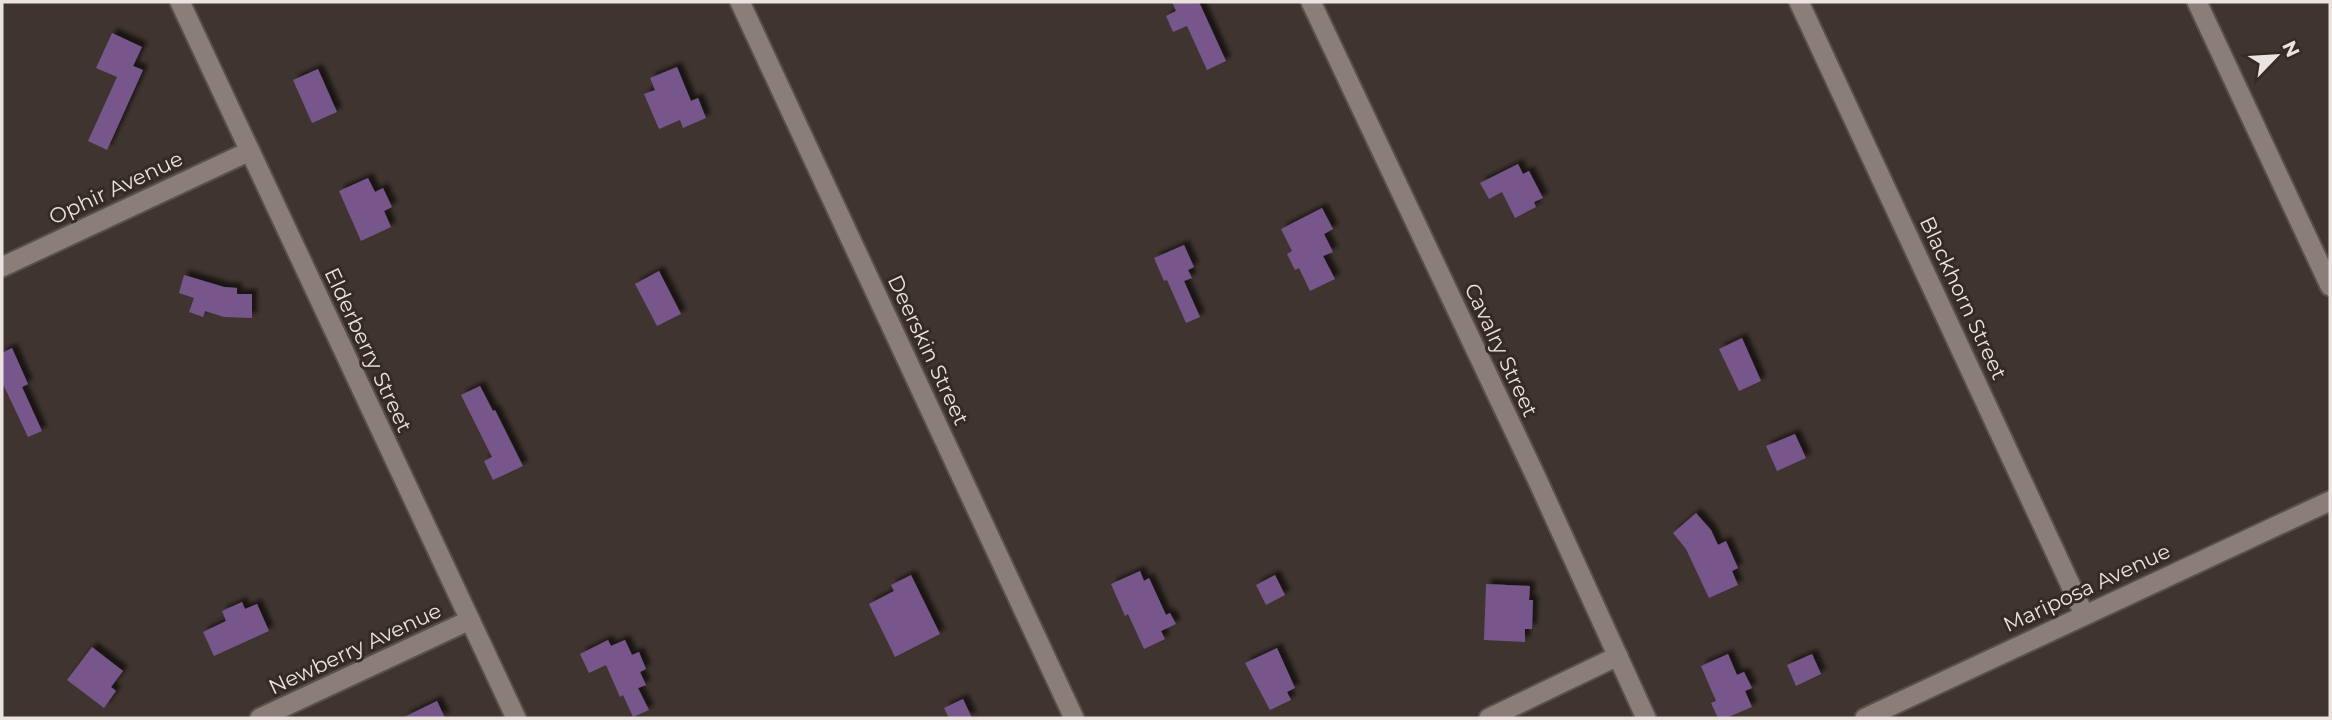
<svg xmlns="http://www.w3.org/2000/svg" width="2332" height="720" viewBox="0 0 2332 720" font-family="Montserrat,sans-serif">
	<defs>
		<filter id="shadow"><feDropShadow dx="5" dy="-5" stdDeviation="2" flood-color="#0009"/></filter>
	</defs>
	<rect width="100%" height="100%" fill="#3f342f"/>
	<g fill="#76578b" filter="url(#shadow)">
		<polygon points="1172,2 1199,2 1226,61 1207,70 1187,26 1173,32 1166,16 1176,11"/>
		<polygon points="112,33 142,47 133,66 143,70 107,150 88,141 117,77 96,68"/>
		<polygon points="677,67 691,101 698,98 706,118 683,128 680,120 659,129 644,94 655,90 650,78"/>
		<polygon points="318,69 337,112 312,123 293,80"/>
		<polygon points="1518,164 1523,174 1529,171 1543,198 1534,202 1536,207 1515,218 1502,192 1489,199 1480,183"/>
		<polygon points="368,178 375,192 383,188 392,207 384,211 391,227 361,241 339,191"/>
		<polygon points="1322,208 1333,229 1324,234 1333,252 1323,256 1335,279 1310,291 1299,268 1295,270 1287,254 1292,251 1281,229"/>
		<polygon points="1184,245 1194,267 1188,270 1192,278 1184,281 1200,317 1186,323 1167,280 1164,281 1154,258"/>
		<polygon points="659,271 681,314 657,326 635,284"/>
		<polygon points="184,275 224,287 237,288 237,294 252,294 252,318 224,317 205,311 203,317 189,312 194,298 179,293"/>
		<polygon points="1742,338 1761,381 1739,391 1719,349"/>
		<polygon points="12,348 28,384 22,387 42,431 28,437 2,382 2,353"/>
		<polygon points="480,386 493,411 495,410 523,466 493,480 484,461 492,457 461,395"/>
		<polygon points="1795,434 1806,458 1777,471 1766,446"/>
		<polygon points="1696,513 1711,530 1718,545 1726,541 1738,568 1732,571 1738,585 1709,598 1686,549 1673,533"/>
		<polygon points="1140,571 1144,581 1149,578 1166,615 1170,613 1176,624 1161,631 1165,639 1144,649 1128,614 1125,616 1111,584"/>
		<polygon points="911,575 940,634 895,657 869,604 894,591 891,585"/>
		<polygon points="1275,575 1285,595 1266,605 1256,585"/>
		<polygon points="1486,584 1530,586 1529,600 1533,600 1532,629 1525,629 1525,642 1484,640"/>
		<polygon points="242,602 245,609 257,604 269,631 214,656 203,632 226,621 222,611"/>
		<polygon points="608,640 611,646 625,640 632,655 639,652 646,669 640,672 646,685 638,688 649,710 633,717 623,695 620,697 606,665 589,673 580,654"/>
		<polygon points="92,647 123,671 111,687 116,691 104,708 67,680"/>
		<polygon points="1277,648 1295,688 1287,692 1291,700 1270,710 1245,663"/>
		<polygon points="1728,654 1737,675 1744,672 1752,688 1745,691 1752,707 1726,718 1718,718 1711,703 1716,701 1701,666"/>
		<polygon points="1812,654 1821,674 1796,686 1787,665"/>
		<polygon points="963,699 972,718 949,718 944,708"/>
		<polygon points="437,701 445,718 402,718"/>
	</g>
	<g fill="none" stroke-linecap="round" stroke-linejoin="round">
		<defs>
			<g id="minor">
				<polyline points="180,2 516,718"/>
				<polyline points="740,2 1074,718"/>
				<polyline points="1311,2 1536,477 1646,718"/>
				<polyline points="1799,2 2084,614"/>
				<polyline points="2197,2 2330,286"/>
				<polyline points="2,267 250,151"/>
				<polyline points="260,718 470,620"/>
				<polyline points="1489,718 1618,656"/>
				<polyline points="1865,718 2330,501"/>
			</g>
		</defs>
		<use href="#minor" stroke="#59504b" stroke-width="23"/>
		<use href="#minor" stroke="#8b7e78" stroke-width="19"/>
	</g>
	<g text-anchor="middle" stroke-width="6" stroke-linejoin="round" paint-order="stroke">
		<g font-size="21" fill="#eae3df" stroke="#352a25">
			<text transform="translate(116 188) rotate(-25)" y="7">Ophir Avenue</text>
			<text transform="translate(1963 298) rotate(65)" y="7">Blackhorn Street</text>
			<text transform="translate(368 350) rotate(65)" y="7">Elderberry Street</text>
			<text transform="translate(928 350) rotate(65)" y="7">Deerskin Street</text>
			<text transform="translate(1501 350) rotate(65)" y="7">Cavalry Street</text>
			<text transform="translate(2087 588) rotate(-25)" y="7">Mariposa Avenue</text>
			<text transform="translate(355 649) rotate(-25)" y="7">Newberry Avenue</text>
		</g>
	</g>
	<rect width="2332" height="720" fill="none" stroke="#eae3df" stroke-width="7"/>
	<g transform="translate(2276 56) rotate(65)" stroke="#352a25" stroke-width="5" paint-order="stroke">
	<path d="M0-5L12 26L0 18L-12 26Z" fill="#eae3df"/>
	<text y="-10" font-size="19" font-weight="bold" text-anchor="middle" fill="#eae3df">N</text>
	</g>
</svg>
